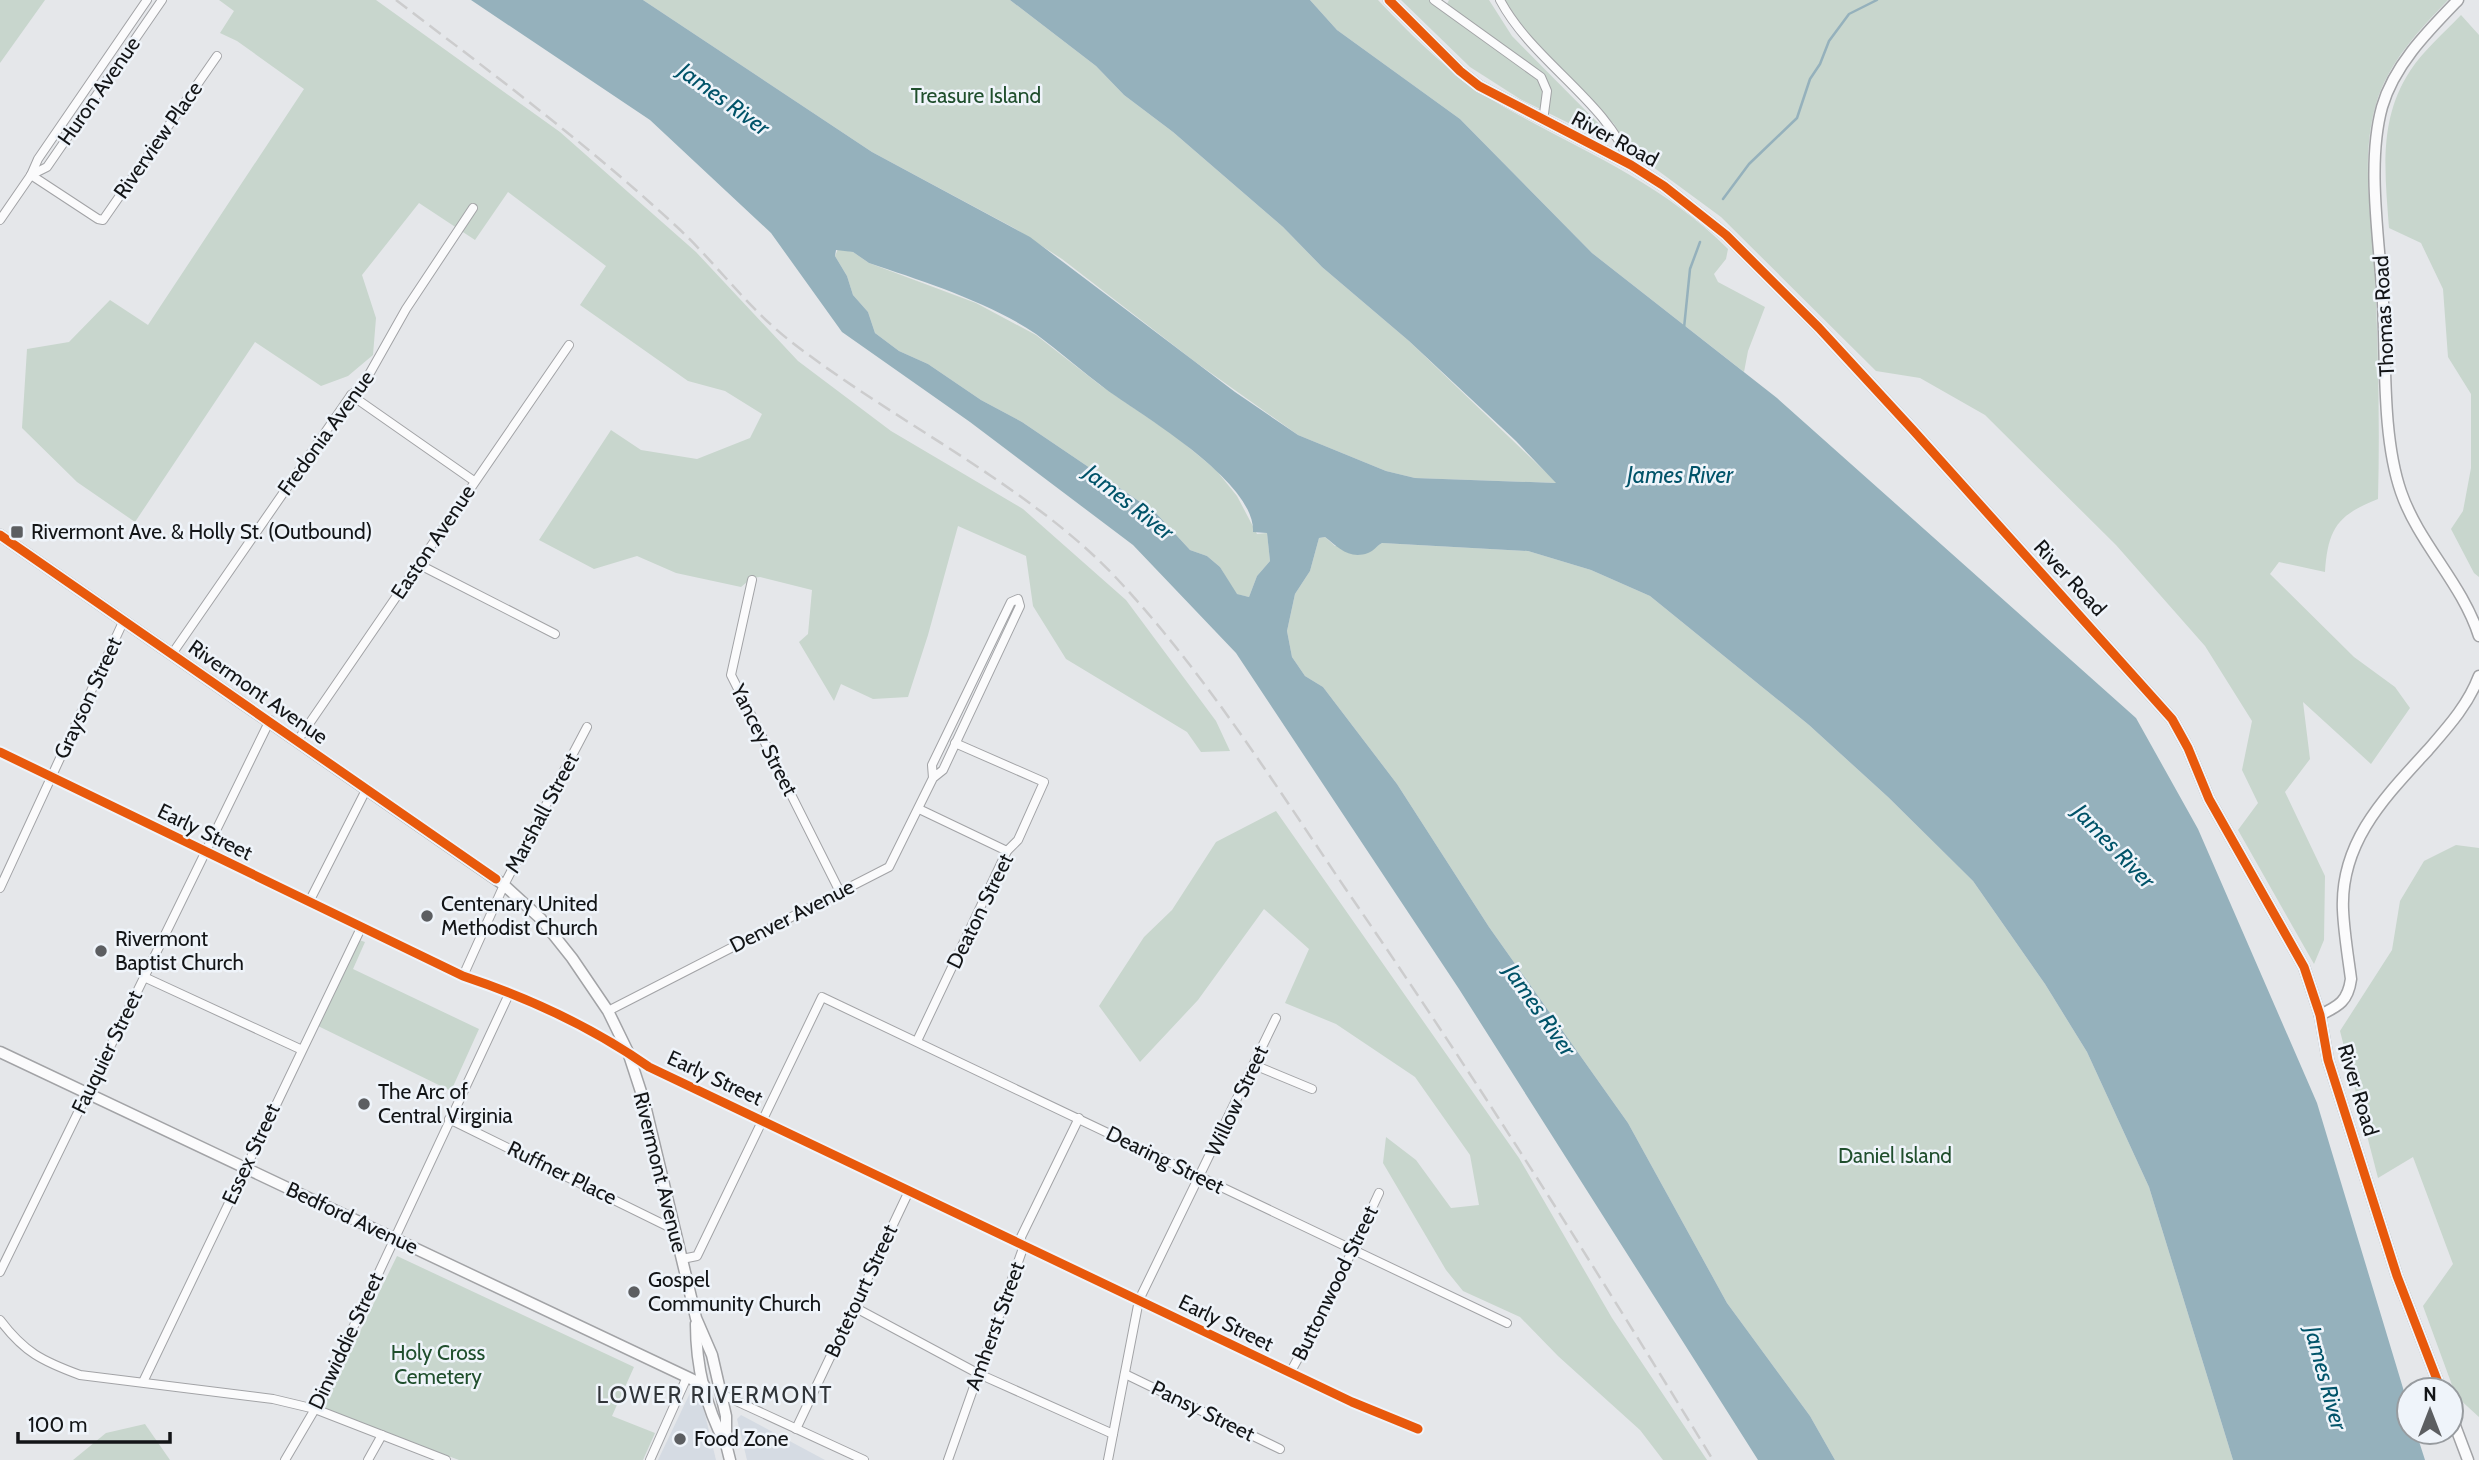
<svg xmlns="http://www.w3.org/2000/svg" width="2479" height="1460" viewBox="0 0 2479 1460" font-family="Cabin,sans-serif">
	<rect width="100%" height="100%" fill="#e5e7ea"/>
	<g fill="#d5dbe3">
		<polygon points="690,1393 701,1398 716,1460 658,1460"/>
		<polygon points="741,1415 825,1460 747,1460 737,1419"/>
	</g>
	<g fill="#c8d6cd">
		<polygon points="0,0 45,0 0,63"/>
		<polygon points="219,0 376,0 560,132 696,252 798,361 891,431 1023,509 1126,600 1216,721 1230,751 1201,752 1187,732 1066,659 1033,606 1026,556 958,526 928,635 908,697 873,699 841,684 834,701 799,642 808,634 812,590 760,577 752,578 741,587 676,573 637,556 594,569 539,540 611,430 641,450 697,459 750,438 762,414 725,391 688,381 580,305 606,266 508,192 475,240 419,203 362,275 376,318 373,355 348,376 321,386 255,342 135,522 77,482 22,428 27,349 69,342 110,300 148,325 304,89 237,41 220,33 234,11"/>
		<polygon points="643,0 1010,0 1096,66 1124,95 1173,132 1283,227 1322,267 1409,341 1557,483 1415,478 1386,471 1298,435 1194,361 1062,259 1014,228 872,152"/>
		<path d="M1310 0H1378C1416 40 1455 79 1504 107 1584 152 1661 182 1728 249L1726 259 1714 274 1718 282 1765 307 1748 351 1744 372 1592 253 1460 119 1337 30Z"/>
		<polygon points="1401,0 1442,0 1447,4 1449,0 1489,0 1512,36 1606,131 1603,140 1520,99 1470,67"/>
		<path d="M1505 0H2448C2419 30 2388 63 2376 104 2360 158 2372 220 2375 275 2378 349 2380 424 2378 499 2337 515 2328 529 2325 572L2279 562 2270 574 2354 657 2395 687 2410 708 2371 764 2303 702 2310 759 2285 792 2325 876 2324 940 2314 964 2238 830 2258 803 2242 770 2252 721 2205 646 2116 545 1985 415 1920 378 1876 371 1721 217 1630 150 1614 124 1524 29Z"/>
		<path d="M2461 15 2479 35V577L2474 573 2451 529 2463 511 2471 468V394L2448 357 2443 289 2421 243 2389 228C2385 173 2378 120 2410 71 2423 51 2444 33 2461 15Z"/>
		<polygon points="838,249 853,252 869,263 976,303 1036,335 1100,385 1175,436 1216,470 1237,496 1257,534 1267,533 1270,561 1257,576 1249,597 1236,594 1220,567 1207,556 1190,550 1155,512 1022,422 981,400 928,364 899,351 875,333 868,312 853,295 847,276 835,256"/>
		<polygon points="1325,537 1335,546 1376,546 1382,543 1528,551 1591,570 1650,596 1809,725 1888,797 1973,881 2045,984 2087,1052 2149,1187 2233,1460 1835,1460 1810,1416 1727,1303 1628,1123 1489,927 1397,784 1323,687 1305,676 1292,657 1287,631 1295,594 1310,571 1319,538"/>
		<polygon points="1276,811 1519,1158 1612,1318 1707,1460 1663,1460 1640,1430 1558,1356 1520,1317 1463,1291 1446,1270 1383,1163 1386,1137 1416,1160 1451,1208 1479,1205 1470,1155 1415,1077 1336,1024 1285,1003 1309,949 1264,909 1198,1000 1140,1062 1099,1006 1144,937 1172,910 1216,842"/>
		<polygon points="2456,845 2479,848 2479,1417 2456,1396 2423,1306 2453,1264 2413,1157 2378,1178 2340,1031 2392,950 2400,901 2424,861"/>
		<polygon points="359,940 365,942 353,969 479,1029 451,1091 318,1026"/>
		<polygon points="397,1256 634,1367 612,1416 655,1433 643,1460 459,1460 322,1409"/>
		<polygon points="145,1424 170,1460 73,1460 106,1433"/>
	</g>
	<path fill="#95b1bc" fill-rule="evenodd" d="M471 0H643L872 152 1030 237 1235 392 1298 435 1386 471 1415 478 1556 483 1516 441 1409 341 1322 267 1283 227 1173 132 1124 95 1096 66 1010 0H1310L1337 30 1460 119 1592 253 1777 398 2136 718 2198 829 2317 1103 2409 1408V1432H2416L2425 1460H2233L2149 1187 2087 1052 2045 984 1973 881 1888 797 1809 725 1650 596 1591 570 1528 551 1382 543C1376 546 1374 551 1368 553 1349 560 1338 547 1325 537L1319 538 1310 571 1295 594 1287 631 1292 657 1305 676 1323 687 1397 784 1489 927 1628 1123 1727 1303 1810 1416 1835 1460H1758L1459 989 1236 653 1133 545 970 422 842 332 771 233 650 120ZM836 250 853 252 869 263C922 281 989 302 1036 334 1060 352 1083 372 1107 390 1143 416 1256 482 1253 532L1267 533 1270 561 1257 576 1249 597 1237 594 1220 567 1207 556 1190 550 1155 512 1022 422 981 400 928 364 899 351 875 333 868 312 853 295 847 276 835 256Z"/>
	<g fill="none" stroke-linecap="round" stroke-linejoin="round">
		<g stroke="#95b1bc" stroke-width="2.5">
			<polyline points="1723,199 1749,164 1797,118 1810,79 1820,64 1829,41 1849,14 1877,0"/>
			<polyline points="1684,328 1690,269 1700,242"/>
		</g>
		<defs>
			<g id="street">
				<polyline points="1434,0 1541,77 1547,91 1543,121"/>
				<path d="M1500 0C1533 62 1606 100 1631 165"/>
				<polyline points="31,175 98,219 103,220 217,56"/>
				<polyline points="31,175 47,167 162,0"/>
				<polyline points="0,220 31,175 38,159 147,0"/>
				<polyline points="351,395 474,481"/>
				<polyline points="418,564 555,634"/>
				<polyline points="752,580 731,675 840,892"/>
				<polyline points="172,654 351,395 362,387 406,309 473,208"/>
				<polyline points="298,740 569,345"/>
				<path d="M0 752 463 976C529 998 592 1027 649 1067L1352 1402 1418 1429"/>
				<polyline points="919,809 1007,851"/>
				<polyline points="0,888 123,622"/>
				<polyline points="309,902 367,788"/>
				<polyline points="463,976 504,885 587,727"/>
				<polyline points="144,977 300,1049"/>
				<polyline points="608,1011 889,867 933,778 932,765 1011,602 1018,599 1020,606 943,770 933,778"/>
				<polyline points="917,1041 1007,851 1018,840 1044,782 955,743"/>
				<polyline points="1254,1065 1312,1089"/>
				<polyline points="449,1119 675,1230"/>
				<polyline points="682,1259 697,1256 822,997 1507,1323"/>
				<polyline points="0,1272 270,720"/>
				<polyline points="854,1307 979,1374 1113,1434"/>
				<path d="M0 1320C24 1352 42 1361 80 1375L273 1399 315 1409 446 1460"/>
				<polyline points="1290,1373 1326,1307 1379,1193"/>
				<polyline points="1125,1374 1280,1449"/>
				<polyline points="143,1382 361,928"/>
				<polyline points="721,1394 864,1460"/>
				<polyline points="796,1429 909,1191"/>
				<polyline points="285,1460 315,1409 510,992"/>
				<polyline points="368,1460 382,1435"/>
				<polyline points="650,1460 687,1377"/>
				<polyline points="948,1460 1022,1251 1021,1237 1079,1118"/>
				<polyline points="1108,1460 1139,1300 1276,1018"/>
			</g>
			<g id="secondary">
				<polyline points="1389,0 1460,71 1479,86 1631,165 1664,186 1726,235 1819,328 1913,430 2172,719 2188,748 2209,799 2304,967 2320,1015 2328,1060 2397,1276 2441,1390"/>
				<path d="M2458 0C2428 31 2394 65 2382 107 2366 165 2380 243 2383 303 2386 361 2382 437 2401 492 2419 544 2462 583 2479 636"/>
				<polyline points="0,535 504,885 541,919 572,958 608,1011 628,1052 644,1101 696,1318 712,1355 726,1416 726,1444 730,1460"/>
				<path d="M2320 1015C2339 1006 2348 1001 2351 979 2348 956 2344 933 2343 910 2340 842 2385 797 2428 750 2448 727 2468 705 2479 676"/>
				<polyline points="0,1052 704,1385"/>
				<path d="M696 1324C696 1365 706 1407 725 1443"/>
				<polyline points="2451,1415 2468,1460"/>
			</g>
		</defs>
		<use href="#street" stroke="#a2a3a6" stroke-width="10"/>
		<use href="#secondary" stroke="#a2a3a6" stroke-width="13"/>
		<use href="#street" stroke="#fbfbfc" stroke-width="8"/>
		<use href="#secondary" stroke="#fbfbfc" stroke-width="10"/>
		<path stroke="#cccccd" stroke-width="2.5" stroke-dasharray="14 7" stroke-linecap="butt" d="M396 0C492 73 587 144 676 226 715 262 747 307 789 340 892 421 1032 486 1120 582 1206 675 1274 783 1345 888 1474 1075 1594 1266 1713 1460"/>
		<defs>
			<g id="cycleway">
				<polyline points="1389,0 1460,71 1479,86 1631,165 1664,186 1726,235 1819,328 1913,430 2172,719 2188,748 2209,799 2304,967 2320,1015 2328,1060 2397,1276 2441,1390"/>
				<polyline points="0,535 496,879"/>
				<path d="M0 752 463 976C529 998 592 1027 649 1067L1352 1402 1418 1429"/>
			</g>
		</defs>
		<use href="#cycleway" stroke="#eff4fa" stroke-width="13"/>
		<use href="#cycleway" stroke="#e8590c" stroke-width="9"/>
	</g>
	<g fill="#5c5e61" stroke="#eff4fa" stroke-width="2.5">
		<rect x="10" y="525" width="14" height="14" rx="3.5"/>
		<circle cx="427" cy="916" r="7"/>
		<circle cx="101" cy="951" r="7"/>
		<circle cx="364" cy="1104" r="7"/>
		<circle cx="634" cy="1292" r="7"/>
		<circle cx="680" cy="1439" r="7"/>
	</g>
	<g text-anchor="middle" stroke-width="5" stroke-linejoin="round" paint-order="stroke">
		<g font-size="21" fill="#131517" stroke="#eff4fa">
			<text transform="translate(99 91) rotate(-55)" y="7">Huron Avenue</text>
			<text transform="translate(1615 139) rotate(28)" y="7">River Road</text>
			<text transform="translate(158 140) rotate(-55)" y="7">Riverview Place</text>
			<text transform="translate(2384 316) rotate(-93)" y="7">Thomas Road</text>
			<text transform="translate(326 433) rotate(-54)" y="7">Fredonia Avenue</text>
			<text transform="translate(433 542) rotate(-56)" y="7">Easton Avenue</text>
			<text transform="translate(2070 578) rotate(47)" y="7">River Road</text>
			<text transform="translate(258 692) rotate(35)" y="7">Rivermont Avenue</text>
			<text transform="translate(88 698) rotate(-65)" y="7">Grayson Street</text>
			<text transform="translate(764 740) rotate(63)" y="7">Yancey Street</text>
			<text transform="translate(542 813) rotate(-62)" y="7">Marshall Street</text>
			<text transform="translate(205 832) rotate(26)" y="7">Early Street</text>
			<text transform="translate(980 911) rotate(-64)" y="7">Deaton Street</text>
			<text transform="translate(792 916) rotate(-27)" y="7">Denver Avenue</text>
			<text transform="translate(107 1052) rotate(-64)" y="7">Fauquier Street</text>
			<text transform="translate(715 1078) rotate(25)" y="7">Early Street</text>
			<text transform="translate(2358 1090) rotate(73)" y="7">River Road</text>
			<text transform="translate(1237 1101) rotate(-65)" y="7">Willow Street</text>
			<text transform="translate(251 1154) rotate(-65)" y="7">Essex Street</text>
			<text transform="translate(1165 1160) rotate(26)" y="7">Dearing Street</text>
			<text transform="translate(660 1172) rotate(76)" y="7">Rivermont Avenue</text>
			<text transform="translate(562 1173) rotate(26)" y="7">Ruffner Place</text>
			<text transform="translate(352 1218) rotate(25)" y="7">Bedford Avenue</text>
			<text transform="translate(1335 1283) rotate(-64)" y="7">Buttonwood Street</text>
			<text transform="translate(861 1291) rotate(-65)" y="7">Botetourt Street</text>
			<text transform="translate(1226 1323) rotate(26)" y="7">Early Street</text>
			<text transform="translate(995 1326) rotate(-70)" y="7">Amherst Street</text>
			<text transform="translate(346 1341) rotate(-65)" y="7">Dinwiddie Street</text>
			<text transform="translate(1203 1411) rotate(26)" y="7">Pansy Street</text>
		</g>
		<g font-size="21" fill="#204f2d" stroke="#eff4fa">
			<text x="976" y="103">Treasure Island</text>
			<text x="1895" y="1163">Daniel Island</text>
			<text x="438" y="1360">Holy Cross<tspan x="438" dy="24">Cemetery</tspan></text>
		</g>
		<g font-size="21" fill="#131517" stroke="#eff4fa" text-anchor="start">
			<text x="31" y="539">Rivermont Ave. &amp; Holly St. (Outbound)</text>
			<text x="441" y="911">Centenary United<tspan x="441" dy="24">Methodist Church</tspan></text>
			<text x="115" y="946">Rivermont<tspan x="115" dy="24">Baptist Church</tspan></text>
			<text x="378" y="1099">The Arc of<tspan x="378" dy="24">Central Virginia</tspan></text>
			<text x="648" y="1287">Gospel<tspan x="648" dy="24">Community Church</tspan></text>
			<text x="694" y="1446">Food Zone</text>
		</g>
		<g font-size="23" font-style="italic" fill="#005369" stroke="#eff4fa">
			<text transform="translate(724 99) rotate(36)" y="8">James River</text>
			<text x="1680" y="483">James River</text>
			<text transform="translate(1129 502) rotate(38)" y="8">James River</text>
			<text transform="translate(2114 846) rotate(46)" y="8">James River</text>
			<text transform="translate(1540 1010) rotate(55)" y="8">James River</text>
			<text transform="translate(2326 1378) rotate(75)" y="8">James River</text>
		</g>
		<g font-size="23" letter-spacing="2" fill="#313539" stroke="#eff4fa">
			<text x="715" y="1403">LOWER RIVERMONT</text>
		</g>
	</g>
	<g transform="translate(2430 1411)"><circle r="33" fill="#eff4fa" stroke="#979b9f" stroke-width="2"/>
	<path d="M0-5L12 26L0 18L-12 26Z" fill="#5c5e61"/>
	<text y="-10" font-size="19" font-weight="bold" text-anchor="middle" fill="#131517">N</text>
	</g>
	<path d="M18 1432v10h152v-10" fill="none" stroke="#131517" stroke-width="3.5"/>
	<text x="28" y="1432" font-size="21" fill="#131517" stroke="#eff4fa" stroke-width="5" paint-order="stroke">100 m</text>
</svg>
